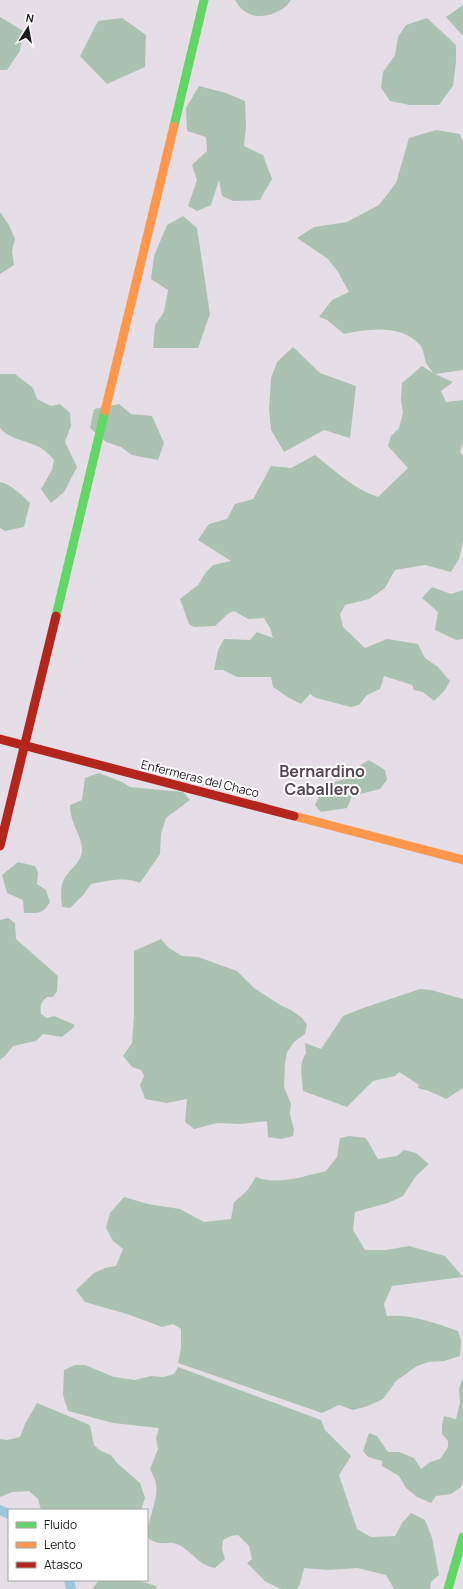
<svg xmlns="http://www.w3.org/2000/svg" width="463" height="1589" viewBox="0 0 463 1589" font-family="Manrope,sans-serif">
	<rect width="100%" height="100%" fill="#e6dee6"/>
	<g fill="#abc2b3">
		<path d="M235 0H291C288 5 286 6 282 9 265 20 245 19 235 0Z"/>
		<polygon points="463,5 463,36 446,17"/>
		<polygon points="0,17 23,31 20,51 7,70 0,70"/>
		<polygon points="122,18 146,35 145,67 107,84 80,56 98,21"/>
		<polygon points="427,18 456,45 456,62 453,86 439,105 410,105 390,101 381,88 383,72 395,55 398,37 406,25"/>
		<polygon points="199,86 226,93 245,101 246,126 244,146 263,155 272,179 260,200 233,201 222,196 219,180 211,205 197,211 188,206 197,180 192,165 207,151 206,137 187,131 186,108"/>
		<path d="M436 130 460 134 463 143V370L435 374 453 382 441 391 446 402 463 400V443L460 452 463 456V542L459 559 451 572 425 565 395 570 385 588 369 599 345 605 340 614 343 627 365 648 387 639 418 644 425 658 438 667 450 681 445 690 434 701 423 692 414 690 412 685 384 676 380 689 367 695 359 705 351 707 316 698 310 694 301 704 289 698 273 687 271 677H237L223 670H214L218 650 224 639 250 640 257 632 273 638 270 628 264 618 248 619 234 611 229 613 215 626 194 627 189 624 180 599 198 585 206 572 213 565 231 561 198 540 209 524 227 519 235 504 253 499 271 466 291 468 315 455C334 470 354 489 378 497L408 468 388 446 391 436 399 428 403 413 401 400 402 383 422 366 433 373C431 370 428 366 426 363 424 357 424 350 420 345 401 324 369 329 344 334L327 320 319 317 332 300 349 292 338 272 328 259 297 238 314 227 347 222 379 205 396 183 409 138Z"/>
		<polygon points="0,212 9,225 15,239 12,251 14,265 0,274"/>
		<polygon points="183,216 197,228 210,314 198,348 153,348 155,325 164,312 168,290 151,279 154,256 167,225"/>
		<polygon points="293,347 320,373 356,386 350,438 324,430 284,452 271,430 269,409 271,378 277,362"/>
		<path d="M0 374H15L33 388 37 399 51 406 60 404 70 413 71 426 65 442 77 467 64 492 51 503 41 489 52 470 54 460C49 454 44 449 37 446 24 440 9 439 0 428Z"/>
		<polygon points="119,404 131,414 152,416 164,443 158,460 132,455 121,447 106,442 90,428 94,409"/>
		<path d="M0 482C12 484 22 496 30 503L24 527 5 531 0 528Z"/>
		<polygon points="432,587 451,594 463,590 463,639 456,640 435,630 438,612 422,598"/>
		<path d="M369 760 385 770 387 780 380 789 352 796 347 808 321 812 315 805C323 789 328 782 346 779L349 772Z"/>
		<path d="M99 773 122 782 130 787 183 792 190 800 166 818 161 834 160 854 140 883C126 876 106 881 91 884L84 894 70 908 62 907C61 899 60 886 64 879 69 870 82 862 82 850 82 835 70 824 70 805L82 800 85 778Z"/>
		<path d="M18 862 35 866 38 872 37 884 46 890 50 902C42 915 38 913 24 913L23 900 7 893 2 875Z"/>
		<path d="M8 918 15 923 16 939 58 976 57 991 53 997H47C41 1002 40 1005 41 1014L47 1018 54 1016 75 1025 73 1028 62 1037 43 1034 36 1041 13 1046 5 1056 0 1060V920Z"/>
		<polygon points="161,939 169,948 182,956 198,957 237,971 254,988 282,1006 291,1010 302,1018 307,1025 305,1034 294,1042 287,1052 285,1064 284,1087 291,1104 290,1114 294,1130 293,1136 281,1139 268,1137 267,1121 240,1124 217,1123 194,1129 185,1122 187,1099 167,1103 145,1099 140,1085 144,1076 141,1070 132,1067 123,1056 132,1043 134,1015 134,951"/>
		<path d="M420 989 431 990 463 999V1088L446 1099 429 1091 418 1088 419 1085 399 1072 395 1076 373 1081 347 1107 303 1091C302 1077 298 1065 306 1053L305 1043 321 1049 343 1016 363 1008Z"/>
		<path d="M349 1136 366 1138 378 1159 397 1156 404 1150 416 1153 429 1164 416 1176 403 1196 388 1203 355 1212 353 1230 365 1250H386L409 1246 445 1256 463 1277 392 1286 384 1304 387 1316C412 1314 435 1323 458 1331L461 1340 460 1356 444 1361 429 1362 417 1366 396 1381 383 1399 368 1406 353 1410 339 1405 322 1413 178 1363 181 1348V1329L173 1324 162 1327 127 1314 85 1302 76 1290 94 1273 105 1268 116 1266 123 1249 113 1241 106 1228 110 1213 124 1197 148 1204 180 1209 204 1222 231 1219 234 1202 247 1191 256 1177C278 1186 304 1176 326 1171L337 1157 340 1138Z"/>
		<path d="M75 1365H85L114 1377 135 1380 151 1376 163 1377 174 1374 178 1367 321 1420 325 1430 351 1456 339 1475 357 1529 371 1537 395 1536 402 1523 411 1513 425 1520 432 1538 439 1575 431 1582 430 1589H394L386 1575 357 1568 328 1570 304 1568 300 1584 297 1589H281L266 1582 247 1563 252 1559 249 1546 238 1535 231 1536 223 1540 222 1549 225 1559 215 1568C198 1565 193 1552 179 1545 171 1540 163 1545 155 1542 152 1541 149 1539 147 1537 147 1521 159 1498 156 1484 155 1479 152 1473 150 1469L158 1449 156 1438 159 1428 113 1423 68 1411 63 1395 64 1370Z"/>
		<polygon points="463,1378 463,1480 461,1487 451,1494 436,1496 431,1503 417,1497 406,1488 399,1476 382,1466 382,1461 368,1457 363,1451 369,1433 377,1436 388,1452 399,1452 414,1458 421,1469 430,1462 440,1459 448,1447 448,1441 442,1434 442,1425 444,1416 456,1419 460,1403 459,1388"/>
		<polygon points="37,1403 90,1425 94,1445 101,1451 111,1455 117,1463 140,1483 145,1498 141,1510 41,1510 38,1499 29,1491 12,1492 0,1497 0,1439 7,1440 20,1437 25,1424"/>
		<polygon points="99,1580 137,1580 156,1586 157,1589 92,1589"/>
	</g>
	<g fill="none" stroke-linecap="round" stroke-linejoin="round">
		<g stroke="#9dc8db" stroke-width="10">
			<polyline points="0,1510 9,1514"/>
			<polyline points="69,1580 71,1589"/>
		</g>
		<g stroke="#63d668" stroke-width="9">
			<polyline points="174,126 204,0"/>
			<polyline points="56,616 105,411"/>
			<polyline points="448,1589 463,1537"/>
		</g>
		<g stroke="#ff974d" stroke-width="9">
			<polyline points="105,411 174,126"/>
			<polyline points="294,816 463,860"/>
		</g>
		<g stroke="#b3261e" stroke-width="9">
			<polyline points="0,739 294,816"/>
			<polyline points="0,846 56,616"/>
		</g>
	</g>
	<g text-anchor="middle" stroke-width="4" stroke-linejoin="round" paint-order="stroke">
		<g font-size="12" fill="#1c171c" stroke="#fff">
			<text transform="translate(200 779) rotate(14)" y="4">Enfermeras del Chaco</text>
		</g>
		<g font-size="16" font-weight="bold" fill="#524652" stroke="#fff">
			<text x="322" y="777">Bernardino<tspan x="322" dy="18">Caballero</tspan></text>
		</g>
	</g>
	<rect x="8" y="1509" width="140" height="72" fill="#ffffff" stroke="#a4a2a4"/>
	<rect x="16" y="1522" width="20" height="6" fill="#63d668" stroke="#a4a2a4"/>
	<text x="44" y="1529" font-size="12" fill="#1c171c">Fluido</text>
	<rect x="16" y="1542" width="20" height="6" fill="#ff974d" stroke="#a4a2a4"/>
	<text x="44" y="1549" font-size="12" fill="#1c171c">Lento</text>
	<rect x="16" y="1562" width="20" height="6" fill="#b3261e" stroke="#a4a2a4"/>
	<text x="44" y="1569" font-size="12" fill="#1c171c">Atasco</text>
	<g transform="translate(28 28) rotate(11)" stroke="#ffffff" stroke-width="3" paint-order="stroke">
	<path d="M0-3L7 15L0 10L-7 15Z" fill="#1c171c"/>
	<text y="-6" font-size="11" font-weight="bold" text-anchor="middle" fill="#1c171c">N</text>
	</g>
</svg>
